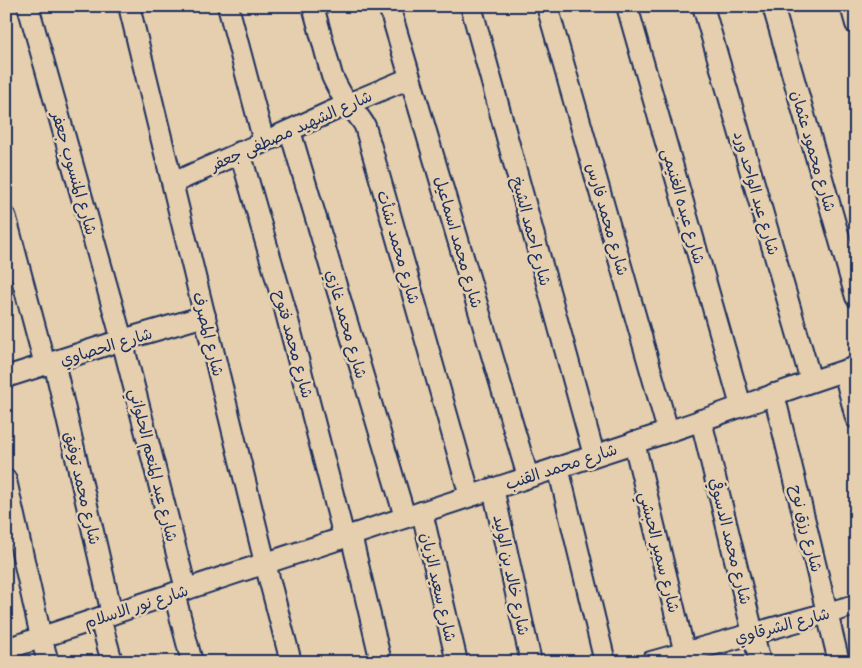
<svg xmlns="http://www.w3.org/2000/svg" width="862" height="668" viewBox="0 0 862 668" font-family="'Indie Flower','Playpen Sans Arabic',sans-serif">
	<rect width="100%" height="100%" fill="#e5cfae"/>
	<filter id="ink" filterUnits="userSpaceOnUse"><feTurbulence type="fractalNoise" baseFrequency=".02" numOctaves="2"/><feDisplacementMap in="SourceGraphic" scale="10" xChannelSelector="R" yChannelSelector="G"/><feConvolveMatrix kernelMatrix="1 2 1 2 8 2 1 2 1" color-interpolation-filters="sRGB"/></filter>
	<g filter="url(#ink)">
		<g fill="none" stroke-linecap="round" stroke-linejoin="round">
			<defs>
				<g id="minor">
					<polyline points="28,6 122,340 186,589"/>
					<polyline points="129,6 265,563 291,662"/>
					<polyline points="228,6 264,142"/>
					<path d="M313 6 332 76C335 83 339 90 343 97 350 107 359 115 365 126L470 496"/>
					<polyline points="389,6 528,477"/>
					<polyline points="471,6 594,455"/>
					<polyline points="547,6 668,431"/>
					<polyline points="627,6 741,406"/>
					<polyline points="703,6 811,381"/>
					<polyline points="773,6 856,297"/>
					<polyline points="851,6 856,24"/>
					<polyline points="290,131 405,517"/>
					<polyline points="240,152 285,309 344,537"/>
					<polyline points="173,183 348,104 410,78"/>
					<polyline points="6,218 45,365"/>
					<polyline points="54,362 112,614"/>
					<polyline points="844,371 856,418"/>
					<polyline points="6,377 122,340 205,316"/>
					<polyline points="774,394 839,662"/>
					<polyline points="701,420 760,662"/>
					<polyline points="634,442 687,662"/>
					<polyline points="558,467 605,662"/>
					<polyline points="6,480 41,637 48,662"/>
					<polyline points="493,488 531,662"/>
					<polyline points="422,512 457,662"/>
					<polyline points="351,535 381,662"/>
					<polyline points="174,593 192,662"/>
					<polyline points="100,618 112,662"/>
					<path d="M6 649C225 576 445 504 664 433 729 412 791 387 856 367"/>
					<polyline points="651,662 856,605"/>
				</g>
			</defs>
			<use href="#minor" stroke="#1b2f5e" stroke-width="24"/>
			<use href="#minor" stroke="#e5cfae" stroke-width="20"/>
		</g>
	</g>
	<g text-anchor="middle" stroke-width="5" stroke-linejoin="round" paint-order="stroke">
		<g font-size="16" fill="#1b2f5e" stroke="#e5cfae">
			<text transform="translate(291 130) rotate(-24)" y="6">شارع الشهيد مصطفى جعفر</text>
			<text transform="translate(814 151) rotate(74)" y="6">شارع محمود عثمان</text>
			<text transform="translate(75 173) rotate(74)" y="6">شارع المنسوب جعفر</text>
			<text transform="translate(757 193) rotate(74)" y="6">شارع عبد الواحد ورد</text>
			<text transform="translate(684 206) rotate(74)" y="6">شارع عبده الغنيمى</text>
			<text transform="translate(608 219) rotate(74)" y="6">شارع محمد فارس</text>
			<text transform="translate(532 231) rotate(75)" y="6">شارع احمد الشيخ</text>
			<text transform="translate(459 242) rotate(74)" y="6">شارع محمد اسماعيل</text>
			<text transform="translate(399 247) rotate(74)" y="6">شارع محمد نشأت</text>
			<text transform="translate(347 324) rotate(74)" y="6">شارع محمد غازي</text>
			<text transform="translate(209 334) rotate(76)" y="6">شارع المصرف</text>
			<text transform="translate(294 344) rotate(75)" y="6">شارع محمد فتوح</text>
			<text transform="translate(106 346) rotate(-17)" y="6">شارع الحصاوي</text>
			<text transform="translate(154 465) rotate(76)" y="6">شارع عبد المنعم الحلواني</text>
			<text transform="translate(561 466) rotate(-18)" y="6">شارع محمد القنب</text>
			<text transform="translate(83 488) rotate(77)" y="6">شارع محمد توفيق</text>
			<text transform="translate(807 528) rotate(76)" y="6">شارع رزق نوح</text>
			<text transform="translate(731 541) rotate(76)" y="6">شارع محمد الدسوقي</text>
			<text transform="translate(660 552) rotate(76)" y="6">شارع سمير الحبشي</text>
			<text transform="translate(512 575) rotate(78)" y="6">شارع خالد بن الوليد</text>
			<text transform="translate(439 587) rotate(77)" y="6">شارع سعيد الزيان</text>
			<text transform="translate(136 606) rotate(-18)" y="6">شارع نور الاسلام</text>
			<text transform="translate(782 625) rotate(-15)" y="6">شارع الشرقاوي</text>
		</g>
	</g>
	<rect width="862" height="668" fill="none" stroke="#e5cfae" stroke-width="25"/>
	<rect x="12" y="12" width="837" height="643" fill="none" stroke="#1b2f5e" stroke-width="2" filter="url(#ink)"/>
</svg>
